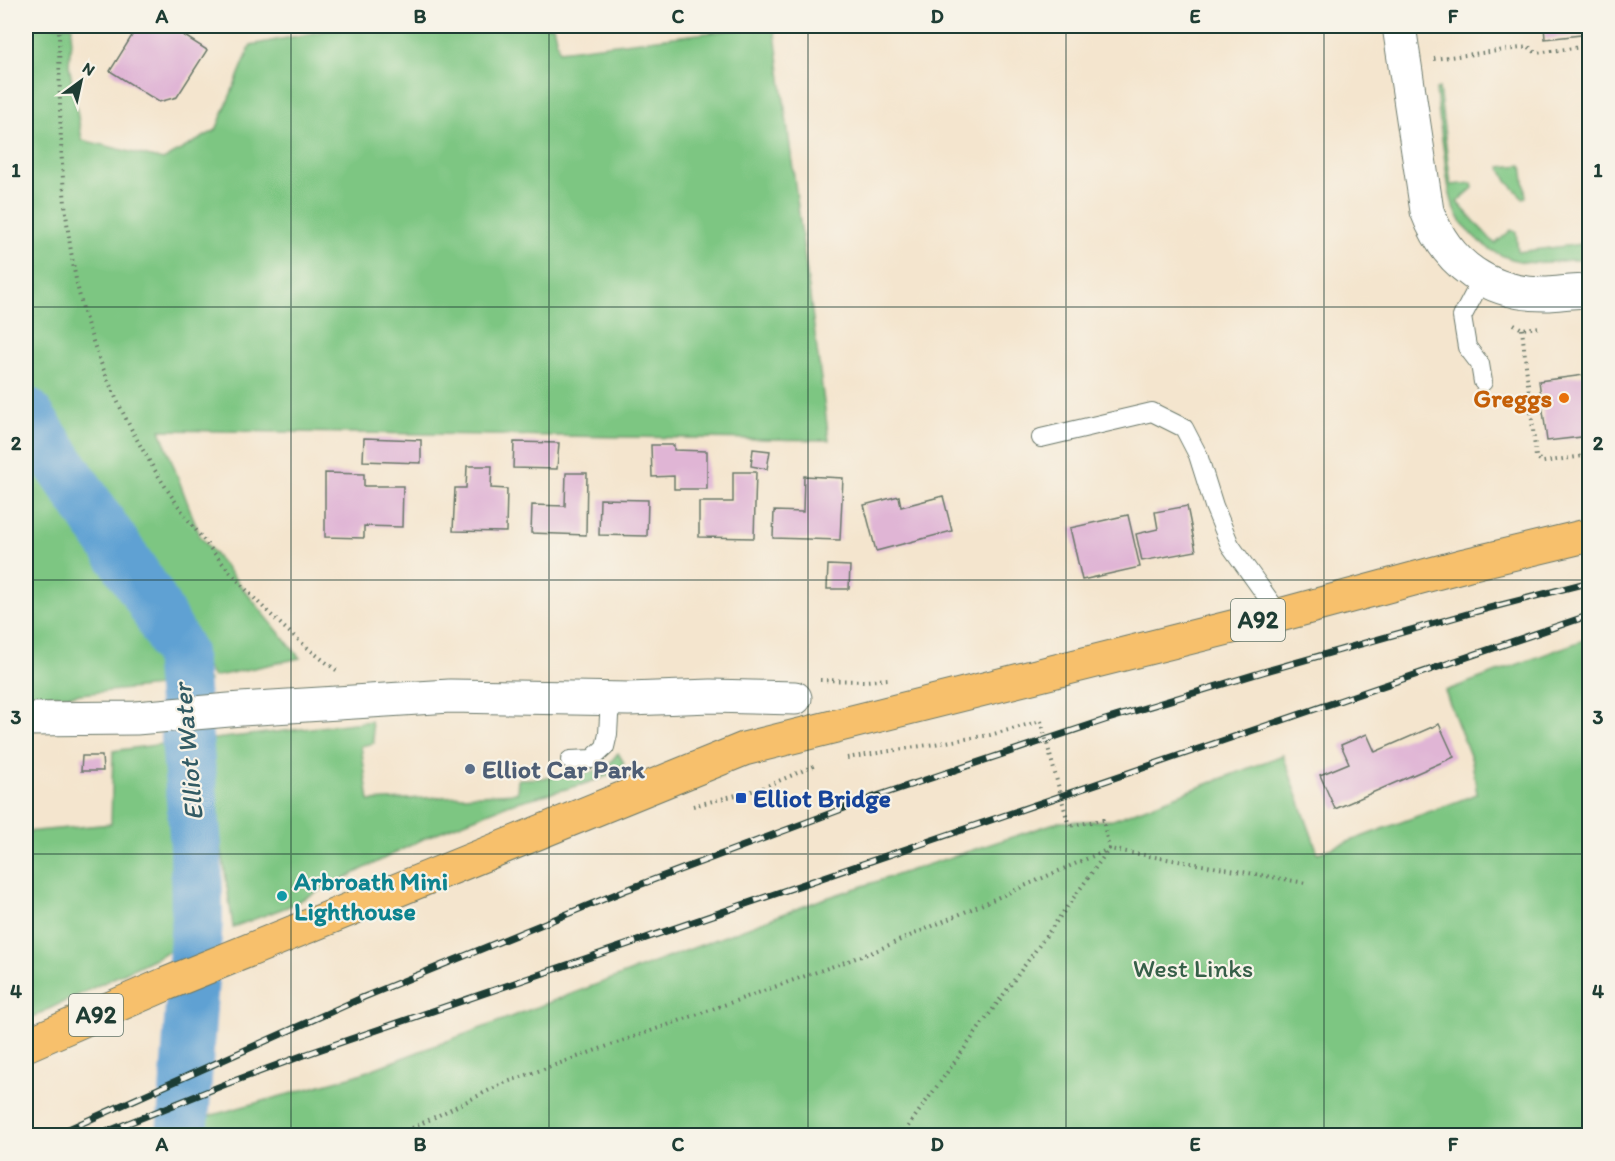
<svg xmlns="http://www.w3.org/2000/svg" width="1615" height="1161" viewBox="0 0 1615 1161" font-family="Itim,sans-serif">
	<rect width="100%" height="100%" fill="#f7f3e8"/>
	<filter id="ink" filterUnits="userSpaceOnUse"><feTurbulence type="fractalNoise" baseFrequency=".0167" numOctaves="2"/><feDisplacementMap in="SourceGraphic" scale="12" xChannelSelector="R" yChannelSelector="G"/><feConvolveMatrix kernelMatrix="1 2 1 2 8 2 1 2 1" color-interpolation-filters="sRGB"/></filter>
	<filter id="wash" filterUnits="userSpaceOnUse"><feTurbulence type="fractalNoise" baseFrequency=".008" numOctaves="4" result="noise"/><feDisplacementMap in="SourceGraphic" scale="24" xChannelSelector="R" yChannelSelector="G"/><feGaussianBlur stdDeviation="1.35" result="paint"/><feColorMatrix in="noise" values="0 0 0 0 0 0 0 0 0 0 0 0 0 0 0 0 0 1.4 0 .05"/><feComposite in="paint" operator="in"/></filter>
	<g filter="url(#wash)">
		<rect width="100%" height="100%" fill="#f4e5ce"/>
		<g fill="#7dc682" stroke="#4e825b" stroke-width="1.5">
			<polygon points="26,26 72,26 69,65 82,140 163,160 216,130 251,45 349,26 553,26 559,51 764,26 774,26 829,440 160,430 200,536 300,658 213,677 94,488 26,383"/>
			<path d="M1439 88 1451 185 1472 183 1473 188 1457 202 1495 244 1511 230 1516 232 1518 252 1589 243V260C1568 258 1546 265 1525 262 1490 257 1457 229 1450 194 1447 181 1446 167 1444 153 1441 132 1438 110 1436 89Z"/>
			<polygon points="1522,165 1526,197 1523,198 1507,181 1500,167"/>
			<polygon points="26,398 209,681 70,695 26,695"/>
			<polygon points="1589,638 1589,1135 199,1135 198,1119 357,1075 820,900 1058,822 1113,820 1283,755 1318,853 1477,794 1472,761 1445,691"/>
			<path d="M371 721 374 743 361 746 369 801 517 793 518 779C541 778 591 778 609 764 612 761 615 756 618 753L624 763 616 773 581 785 510 804 429 836 287 907 233 927 206 740Z"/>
			<polygon points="183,741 180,946 26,1020 26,832 111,824 113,751"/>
		</g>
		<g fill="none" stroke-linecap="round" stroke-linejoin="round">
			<polyline stroke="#5fa1d3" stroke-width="52" points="26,413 148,595 180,653 196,847 197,920 182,1136"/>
		</g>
		<g id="blocks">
			<g fill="#e0b5d5">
				<polygon points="138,26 169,26 207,50 177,97 159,102 110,71"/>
				<polygon points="1544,26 1590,26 1590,34 1545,39"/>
				<polygon points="1584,375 1590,415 1590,436 1547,441 1539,381"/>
				<polygon points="364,438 421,440 421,463 363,461"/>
				<polygon points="514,442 559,443 557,469 513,468"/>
				<polygon points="651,445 674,445 674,450 707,451 707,489 674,489 674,476 652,477"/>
				<polygon points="753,449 770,451 767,469 751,466"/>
				<polygon points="467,466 492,466 491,488 507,489 506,532 453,531 455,488 466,488"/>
				<polygon points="733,472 756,472 754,538 699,537 699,502 733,502"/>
				<polygon points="325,473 364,474 364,486 403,486 402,527 364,526 364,538 325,537"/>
				<polygon points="566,473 587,473 586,535 531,533 532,505 565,506"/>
				<polygon points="804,476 843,478 840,540 773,538 774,511 803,512"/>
				<polygon points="899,496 901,507 943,496 952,531 876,551 864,505"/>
				<polygon points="600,499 648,500 647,536 599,535"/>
				<polygon points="1187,506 1196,551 1142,561 1136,534 1158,529 1155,512"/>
				<polygon points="1128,515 1140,567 1082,580 1070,528"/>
				<polygon points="828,565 850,566 849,589 827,589"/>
				<polygon points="1439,724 1454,757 1335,809 1320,775 1349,763 1341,745 1367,734 1375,752"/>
				<polygon points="82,756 102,756 103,771 81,771"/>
			</g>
		</g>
	</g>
	<g filter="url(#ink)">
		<use href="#blocks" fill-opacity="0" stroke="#6a786a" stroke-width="1.5"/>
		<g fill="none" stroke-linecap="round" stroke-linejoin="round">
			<defs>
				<g id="service">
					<polyline points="1482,279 1462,317 1467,347 1480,364 1483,382"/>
					<polyline points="1041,438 1152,412 1184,428 1198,455 1214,506 1230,545 1280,615"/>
					<polyline points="570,760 592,759 605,747 608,734 610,699"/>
				</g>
				<g id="minor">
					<path d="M1399 26 1427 211C1447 265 1490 295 1548 294 1562 293 1576 291 1590 291"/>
					<polyline points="26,719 136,718 241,709 450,696 629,699 711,696 795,698"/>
				</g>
				<polyline id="primary" points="26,1045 166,984 744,749 1280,615 1465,565 1590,535"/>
			</defs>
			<use href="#service" stroke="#6a786a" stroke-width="20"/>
			<use href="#minor" stroke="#6a786a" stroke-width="35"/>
			<use href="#primary" stroke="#6a786a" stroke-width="35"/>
			<g stroke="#6a786a" stroke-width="4" stroke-dasharray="1.5 4.5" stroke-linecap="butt">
				<path d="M59 26C60 112 59 199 77 284 108 430 219 586 339 672"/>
				<polyline points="1434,59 1529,47 1536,53 1590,46"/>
				<polyline points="1514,324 1522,329 1541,327"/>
				<polyline points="1522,329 1536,457 1543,462 1590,455"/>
				<polyline points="820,680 866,681 888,679"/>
				<polyline points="847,758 990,735 1041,721"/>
				<polyline points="693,806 760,789 816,765"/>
				<polyline points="396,1136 504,1083 873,952 1109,849 1306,883"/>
				<polyline points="901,1136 1109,849 1103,820 1069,826"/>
			</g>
			<use href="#service" stroke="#fff" stroke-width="18"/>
			<use href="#minor" stroke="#fff" stroke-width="33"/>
			<use href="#primary" stroke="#f7c06c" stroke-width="33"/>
			<defs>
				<g id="rail">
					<polyline points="53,1136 364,997 626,890 874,797 1105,720 1263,672 1474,612 1590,582"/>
					<polyline points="96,1136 226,1084 307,1054 1590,615"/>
				</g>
			</defs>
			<use href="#rail" stroke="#1f3d34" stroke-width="7"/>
			<use href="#rail" stroke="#f7f3e8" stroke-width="4.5" stroke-dasharray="14" stroke-linecap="butt"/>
			<polyline stroke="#6a786a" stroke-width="4" stroke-dasharray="1.5 4.5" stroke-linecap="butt" points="1041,721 1069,826"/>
		</g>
	</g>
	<path fill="none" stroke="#1f3d34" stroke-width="1.5" stroke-opacity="0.55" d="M291 26V1136M549 26V1136M808 26V1136M1066 26V1136M1324 26V1136M26 307H1590M26 580H1590M26 854H1590"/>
	<circle fill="#e8710a" stroke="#f7f3e8" stroke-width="2" cx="1564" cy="398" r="6"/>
	<circle fill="#5c6f8a" stroke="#f7f3e8" stroke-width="2" cx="470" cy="769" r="6"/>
	<rect fill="#1a4fb4" stroke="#f7f3e8" stroke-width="2" x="735" y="792" width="12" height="12" rx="3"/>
	<circle fill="#0f9aa8" stroke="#f7f3e8" stroke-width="2" cx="282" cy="896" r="6"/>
	<g text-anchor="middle" stroke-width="4.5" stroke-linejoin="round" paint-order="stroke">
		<g fill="#f7f3e8" stroke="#60746a" stroke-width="1.5">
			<rect x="1231" y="599" width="54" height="42" rx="4.5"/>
			<rect x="69" y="994" width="54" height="42" rx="4.5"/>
		</g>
		<g font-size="24" font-weight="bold" fill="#1f3d34">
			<text x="1258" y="628">A92</text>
			<text x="96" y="1023">A92</text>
		</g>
		<g font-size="26" font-weight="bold" fill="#c56008" stroke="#f7f3e8" text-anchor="end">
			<text x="1552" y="407">Greggs</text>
		</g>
		<g font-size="26" font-weight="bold" fill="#4e5e75" stroke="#f7f3e8" text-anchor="start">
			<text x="482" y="778">Elliot Car Park</text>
		</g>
		<g font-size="26" font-weight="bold" fill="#164399" stroke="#f7f3e8" text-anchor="start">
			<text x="753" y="807">Elliot Bridge</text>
		</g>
		<g font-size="26" font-weight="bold" fill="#0d838f" stroke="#f7f3e8" text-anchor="start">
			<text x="294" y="890">Arbroath Mini<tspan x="294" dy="30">Lighthouse</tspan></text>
		</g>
		<g font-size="26" fill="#365f48" stroke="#f7f3e8">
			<text x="1193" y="977">West Links</text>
		</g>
		<g font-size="27" font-style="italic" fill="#325b64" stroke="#f7f3e8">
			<text transform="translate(188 752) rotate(-95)" y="9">Elliot Water</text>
		</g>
	</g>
	<rect width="1615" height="1161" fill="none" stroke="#f7f3e8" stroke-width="66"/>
	<g transform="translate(81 81) rotate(33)" stroke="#f7f3e8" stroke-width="4.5" paint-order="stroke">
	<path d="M0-4.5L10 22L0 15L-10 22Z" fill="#1f3d34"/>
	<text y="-9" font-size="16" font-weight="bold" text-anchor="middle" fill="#1f3d34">N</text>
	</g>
	<rect x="33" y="33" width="1549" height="1095" fill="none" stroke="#1f3d34" stroke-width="2"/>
	<g font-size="20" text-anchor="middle" font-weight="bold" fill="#1f3d34">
		<text x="162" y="23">A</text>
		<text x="420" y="23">B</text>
		<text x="678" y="23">C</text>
		<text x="937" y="23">D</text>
		<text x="1195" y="23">E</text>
		<text x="1453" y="23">F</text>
		<text x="16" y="177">1</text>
		<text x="1598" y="177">1</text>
		<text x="16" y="450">2</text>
		<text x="1598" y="450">2</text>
		<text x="16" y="724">3</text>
		<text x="1598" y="724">3</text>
		<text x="16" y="998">4</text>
		<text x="1598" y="998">4</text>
		<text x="162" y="1151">A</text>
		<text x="420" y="1151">B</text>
		<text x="678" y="1151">C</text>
		<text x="937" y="1151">D</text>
		<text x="1195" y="1151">E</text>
		<text x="1453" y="1151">F</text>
	</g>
</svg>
